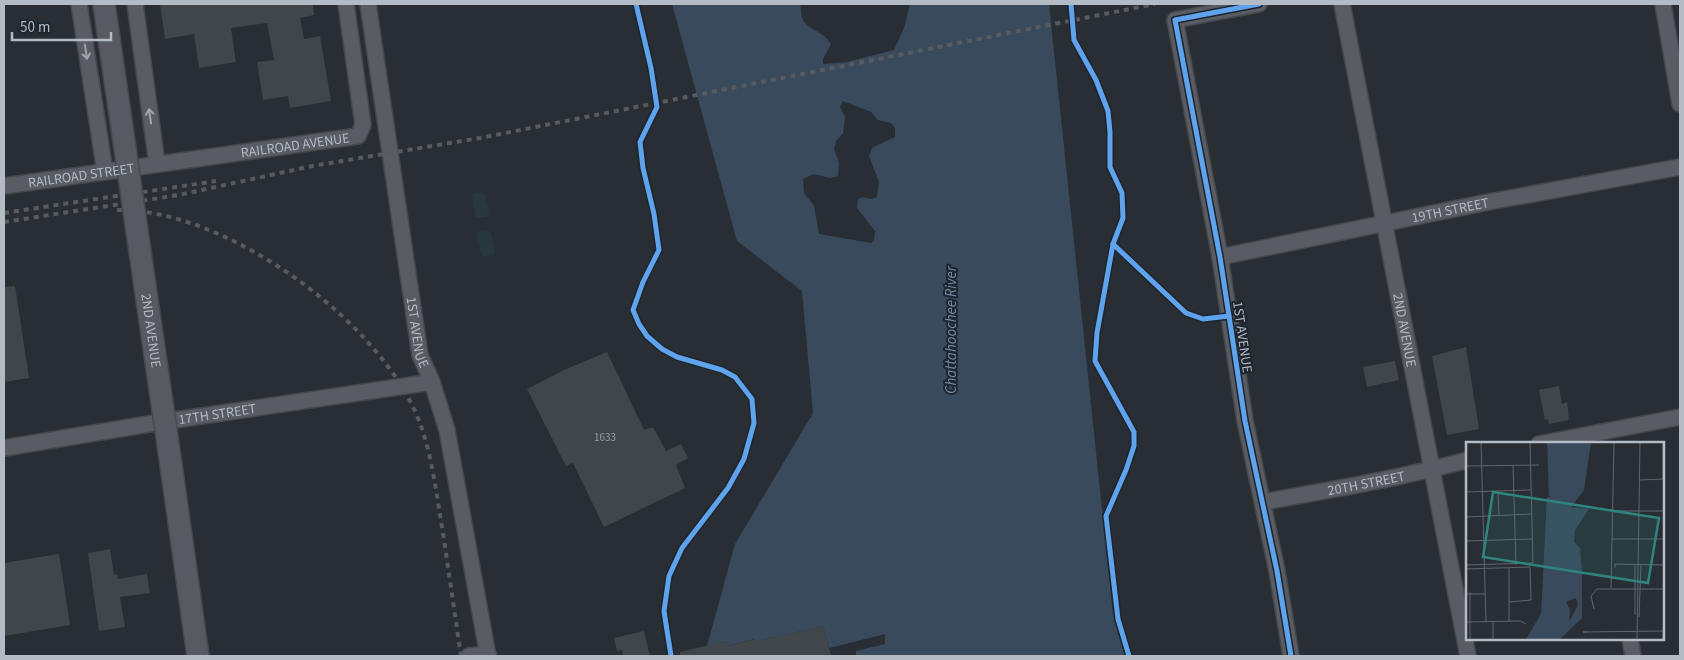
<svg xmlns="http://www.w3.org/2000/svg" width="1684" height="660" viewBox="0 0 1684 660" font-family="'Source Sans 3',sans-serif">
	<rect width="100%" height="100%" fill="#292e34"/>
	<g fill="#27393a">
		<polygon points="482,192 485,194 489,214 487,217 478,218 475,216 472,196 473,193"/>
		<polygon points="488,230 491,232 495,252 493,255 484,257 481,255 477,235 479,231"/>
	</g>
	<path fill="#394a5d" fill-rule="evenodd" d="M672 4H800C801 8 801 16 803 20 810 31 823 31 831 44L823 59V64L847 62 894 50 904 28 910 4H1049L1113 614 1125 656H856V651L885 644V634L829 648 823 626 755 642 754 639 728 646 726 641 707 646 735 544 813 413 802 291 737 241ZM843 101 871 112 878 120 891 123 895 128V137L872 148 869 156 879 182 877 197 871 199 863 197 858 199 857 208 875 231 874 240 871 243 819 234 814 206 804 193 803 179 814 174 830 178 838 176 839 163 834 149 836 141 843 133 845 117 840 107Z"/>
	<g fill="#41464b">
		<polygon points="160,4 313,4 314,15 300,18 304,39 320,36 331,101 290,108 288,96 263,100 257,62 274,60 267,23 231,28 236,62 199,68 194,34 165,39"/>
		<polygon points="15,286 29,378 4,382 4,287"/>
		<polygon points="1466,347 1479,429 1447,435 1432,356"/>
		<polygon points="607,352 644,430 653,427 666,451 681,444 688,458 676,465 685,488 604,527 573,463 566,466 527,389 564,370"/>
		<polygon points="1395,361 1399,380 1367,387 1363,367"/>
		<polygon points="1559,386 1562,404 1567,402 1569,420 1549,424 1548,419 1545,420 1539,390"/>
		<polygon points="110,549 114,575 117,574 118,579 147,574 150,593 120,597 125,627 99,631 88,553"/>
		<polygon points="59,554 70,625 4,636 4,563"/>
		<polygon points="823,626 831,656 680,656 680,652 726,641 728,646 755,639 755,642"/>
		<polygon points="644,631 650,656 623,656 622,650 617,651 614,638"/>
	</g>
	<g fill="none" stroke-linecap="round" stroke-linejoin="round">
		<defs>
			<g id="minor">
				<polyline points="79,4 105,172"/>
				<polyline points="135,4 157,164"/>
				<path id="s1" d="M368 4 420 355 432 382 447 430 488 656"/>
				<polyline points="1259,4 1175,20 1220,257 1245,421 1277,571 1291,656"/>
				<path id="s2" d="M1342 4 1468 656"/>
				<polyline points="1663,4 1680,104"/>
				<path id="s3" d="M4 186 358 136 363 125 346 4"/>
				<path id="s4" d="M1220 257 1483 203 1680 167"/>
				<polyline points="1539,444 1680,417"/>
				<path id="s5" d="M4 448 161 422 432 382"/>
				<path id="s6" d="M1263 502C1331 490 1400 478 1468 460"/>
				<polyline points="1630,639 1633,656"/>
				<polyline points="469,656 488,654"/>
			</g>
			<polyline id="secondary" points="171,465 198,656"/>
		</defs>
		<use href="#minor" stroke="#45494d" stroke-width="18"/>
		<use href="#secondary" stroke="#45494d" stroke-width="24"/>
		<use href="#minor" stroke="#595d63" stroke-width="15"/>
		<use href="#secondary" stroke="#575b61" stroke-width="21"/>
		<g stroke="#575b60" stroke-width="4" stroke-dasharray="5 5" stroke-linecap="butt">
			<path d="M117 210C226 208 388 325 422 429 433 462 437 498 443 533 449 574 455 615 461 656"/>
			<polyline points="4,213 216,181"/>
			<polyline points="4,222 179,195 312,166 480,138 1155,4"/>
		</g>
		<defs>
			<g id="secondary-bridge">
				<path id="s7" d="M104 4 171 465"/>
			</g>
		</defs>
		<use href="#secondary-bridge" stroke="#45494d" stroke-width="24" stroke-linecap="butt"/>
		<use href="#secondary-bridge" stroke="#575b61" stroke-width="21"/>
		<defs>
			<g id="cycleway">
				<polyline points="636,4 651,68 657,107 640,142 643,168 654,214 659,250 643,282 633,310 639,324 647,336 662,349 677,357 722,370 735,377 752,399 754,423 744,459 728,488 682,548 669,576 664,611 671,656"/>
				<polyline points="1071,4 1074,40 1096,80 1108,111 1110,132 1110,167 1122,193 1123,218 1113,244 1097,333 1095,361 1134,432 1134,446 1126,470 1106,516 1118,619 1129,656"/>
				<polyline points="1259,4 1175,20 1220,257 1245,421 1277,571 1291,656"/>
				<polyline points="1113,244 1186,313 1203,319 1229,316"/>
			</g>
		</defs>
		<use href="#cycleway" stroke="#1d252f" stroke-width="8"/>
		<use href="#cycleway" stroke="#60a3ed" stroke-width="5"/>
	</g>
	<defs><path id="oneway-shaft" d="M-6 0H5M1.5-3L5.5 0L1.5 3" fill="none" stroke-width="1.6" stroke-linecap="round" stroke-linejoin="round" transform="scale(1.25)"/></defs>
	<g stroke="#9ca4ac">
		<use href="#oneway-shaft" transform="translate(86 52) rotate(81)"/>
		<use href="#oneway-shaft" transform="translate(150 116) rotate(-98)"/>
	</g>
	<g text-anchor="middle" stroke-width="4" stroke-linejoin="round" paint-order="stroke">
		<g font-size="11" fill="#969ea6">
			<text x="605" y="441">1633</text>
		</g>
		<g font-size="14" fill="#b3bbc5" stroke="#1d252f">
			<text dy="5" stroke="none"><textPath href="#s3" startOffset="294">RAILROAD AVENUE</textPath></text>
			<text dy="5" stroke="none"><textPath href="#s3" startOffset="78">RAILROAD STREET</textPath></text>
			<text dy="5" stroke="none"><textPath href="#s4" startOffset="235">19TH STREET</textPath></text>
			<text dy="5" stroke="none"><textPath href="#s7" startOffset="330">2ND AVENUE</textPath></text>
			<text dy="5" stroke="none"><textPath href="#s2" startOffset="332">2ND AVENUE</textPath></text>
			<text dy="5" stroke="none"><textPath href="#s1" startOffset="332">1ST AVENUE</textPath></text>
			<text transform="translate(1243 337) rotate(82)" y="5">1ST AVENUE</text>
			<text dy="5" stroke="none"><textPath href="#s5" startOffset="216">17TH STREET</textPath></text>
			<text dy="5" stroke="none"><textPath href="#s6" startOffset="105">20TH STREET</textPath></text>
		</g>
		<g font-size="15" font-style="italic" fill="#768da7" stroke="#1d252f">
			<text transform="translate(951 330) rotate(-90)" y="5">Chattahoochee River</text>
		</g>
	</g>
	<g transform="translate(1466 442)">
		<rect width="198" height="198" fill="#292e34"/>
		<path d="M81 0H125L118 48 105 65 123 67 109 88 108 100 114 106 116 130V176L94 197H60L75 172 81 55H86L83 54ZM110 156 112 163 103 180 104 167 100 160Z" fill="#394a5d" fill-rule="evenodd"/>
		<path fill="none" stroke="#60666e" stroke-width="1" d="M15 0 20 180M197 0V37M47 23 50 123M0 24 73 23M0 28V50M174 38 198 37M32 49 33 74M0 50 65 48M145 69H198M0 75 66 72M146 97H198M0 99 66 97M0 123 67 121 64 0M169 123V173M43 126V179M149 126V122L198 123M0 127 64 125 65 158 43 160M145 146 148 0M0 152H19M128 167 125 154 131 147H198M173 175 175 123M27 179V197M0 180 54 179 60 182M121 190H117L198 189M4 197V150M171 197 174 0M197 197 198 169"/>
		<path fill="#30847f" fill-opacity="0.15" stroke="#30847f" stroke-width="2.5" d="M27 50 193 76 182 141 17 115Z"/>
		<rect width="198" height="198" fill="none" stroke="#b3bbc5" stroke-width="2.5"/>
	</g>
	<rect width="1684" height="660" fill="none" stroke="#b3bbc5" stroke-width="10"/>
	<path d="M12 32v8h99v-8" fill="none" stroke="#b3bbc5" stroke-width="2.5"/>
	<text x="20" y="32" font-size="15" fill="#b3bbc5" stroke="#1d252f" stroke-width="4" paint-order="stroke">50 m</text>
</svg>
